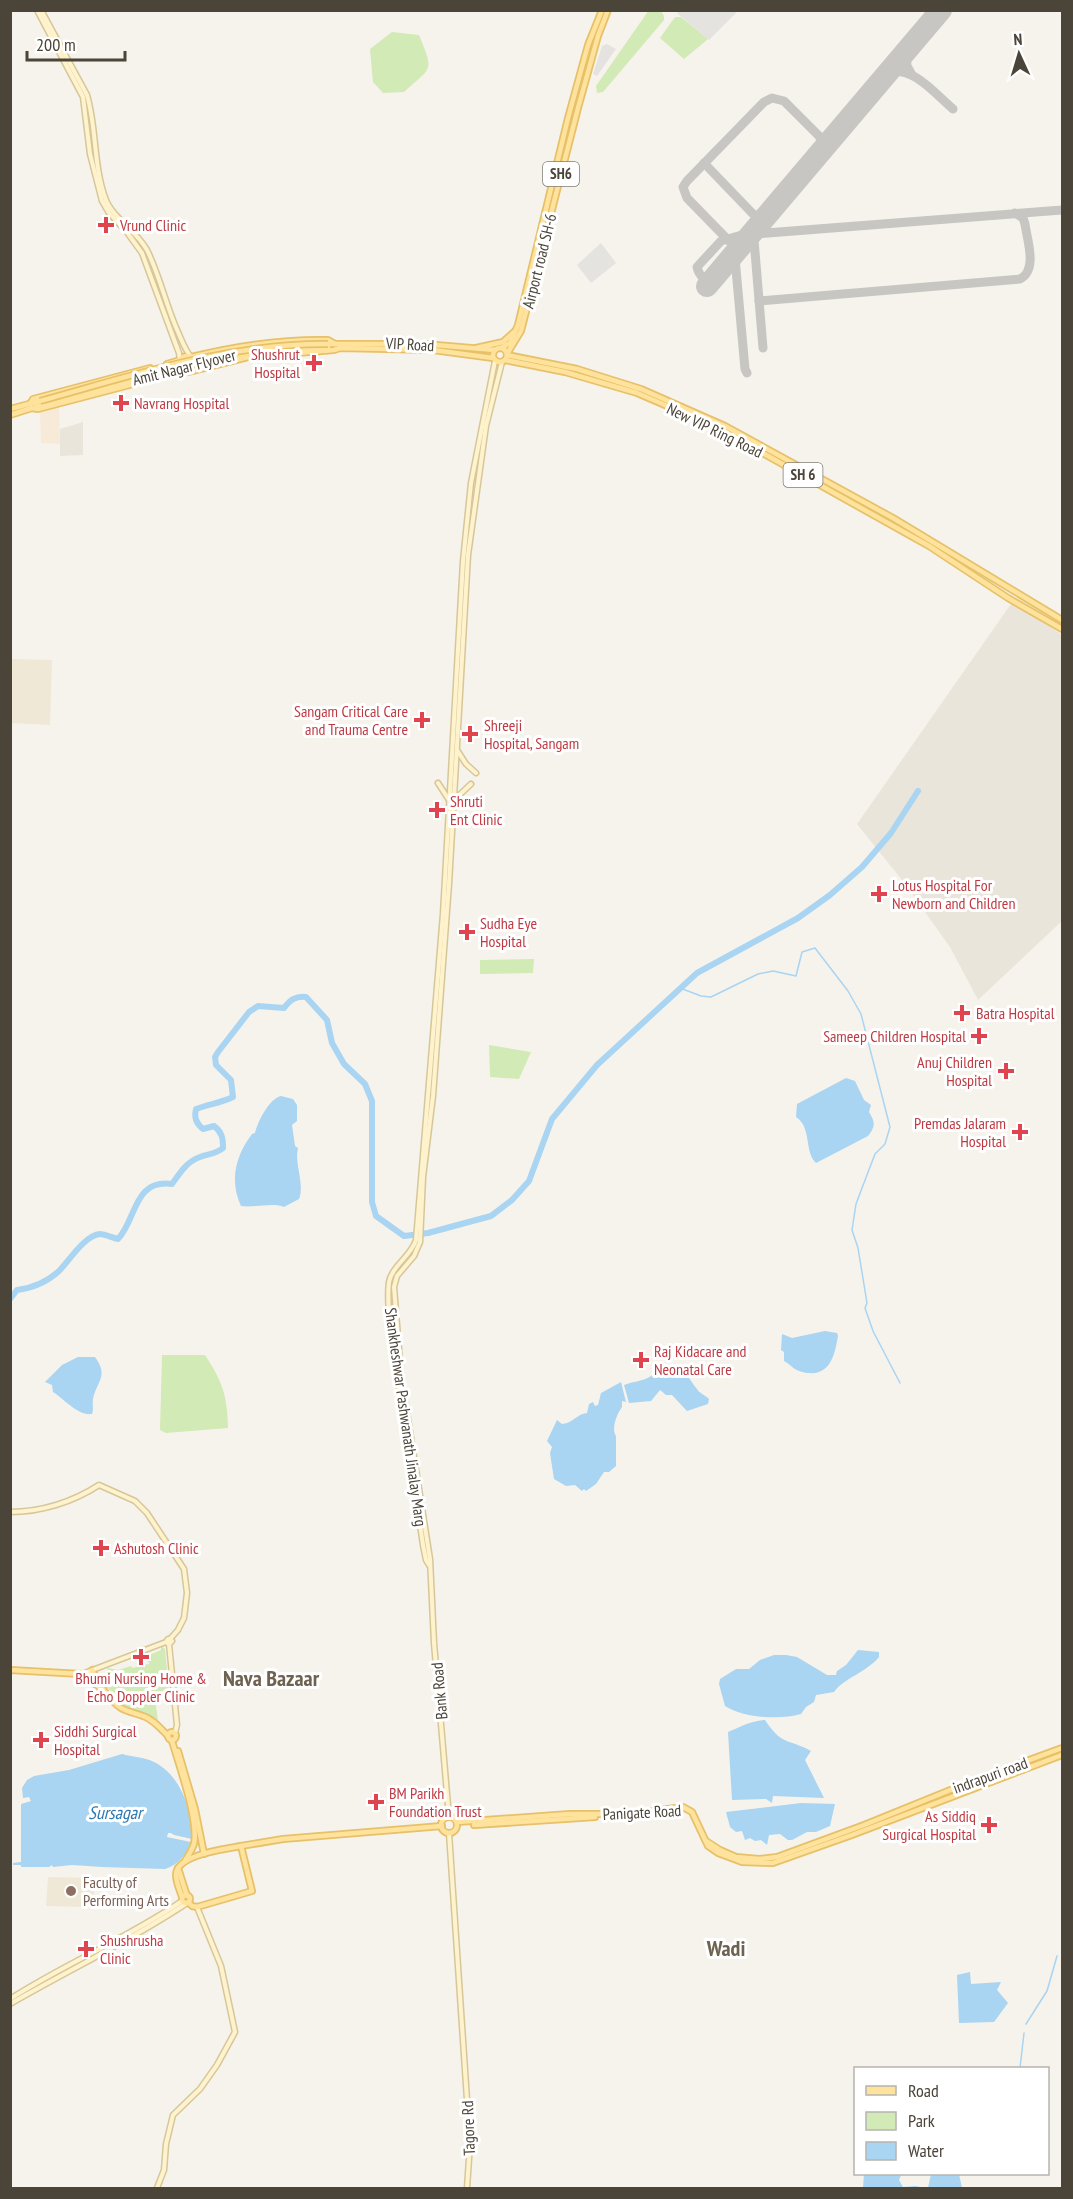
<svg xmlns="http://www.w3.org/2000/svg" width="1073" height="2199" viewBox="0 0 1073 2199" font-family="'PT Sans Narrow',sans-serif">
	<rect width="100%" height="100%" fill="#f6f3ec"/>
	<g fill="#eae5da">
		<polygon points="83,422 83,455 60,456 60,429"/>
		<polygon points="1013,601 1062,635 1062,921 978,1000 950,947 902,880 857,824"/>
	</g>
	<polygon fill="#f7ead8" points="59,406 60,444 41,443 40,411"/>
	<g fill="#efe8d6">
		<polygon points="11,659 52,660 50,725 11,723"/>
		<polygon points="48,1877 93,1878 95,1880 96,1886 93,1896 91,1898 85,1897 86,1907 46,1906"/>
	</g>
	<g fill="#d2eab5">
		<polygon points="649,10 661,11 664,16 664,20 603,92 597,93 596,86"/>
		<polygon points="675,17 681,17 708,39 684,59 660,38"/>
		<path d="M392 32 419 35C434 72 433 66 404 92L383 93 373 82 370 49Z"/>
		<polygon points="534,959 533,973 480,974 480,960"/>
		<polygon points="489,1045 531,1052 519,1079 490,1077"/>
		<path d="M162 1355H205C223 1383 227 1395 228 1428L166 1433 160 1430Z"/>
		<polygon points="161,1646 165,1649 169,1691 158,1692 159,1699 155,1700 158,1720 146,1714 127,1708 103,1683 109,1676 106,1672 108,1668 118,1670 131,1666 132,1668 149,1664 147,1656 161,1650"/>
	</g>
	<g fill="#e5e3e0">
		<polygon points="678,11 678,10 738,11 709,40 677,13"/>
		<polygon points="607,44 616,49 597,76 593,74 602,46"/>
		<polygon points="601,243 616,263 591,283 577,265"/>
	</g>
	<g fill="#a9d4f2">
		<path d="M846 1078 855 1081 864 1100 871 1105 869 1112C875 1122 876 1126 868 1136L816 1163C804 1152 812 1127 796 1117L797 1104Z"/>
		<path d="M281 1096 293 1099 297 1105V1121L292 1125 295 1146 298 1148C294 1164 305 1183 299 1199L284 1207C274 1202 254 1208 241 1206 229 1180 236 1155 252 1134L255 1133C258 1121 269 1099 281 1096Z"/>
		<path d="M825 1331 837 1333 838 1336C835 1353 831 1375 809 1373 805 1373 798 1371 795 1369 791 1366 789 1364 784 1361V1352L781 1350 782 1334 792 1338Z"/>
		<path d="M78 1357H95C109 1376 97 1381 93 1399 92 1404 94 1409 92 1414 78 1416 64 1399 53 1392L52 1385 45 1382 62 1365Z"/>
		<path d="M676 1365C686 1370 690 1381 697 1389 699 1393 705 1395 709 1399L708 1404 687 1411 672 1395H666L660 1390 651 1401 629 1403 624 1385C636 1380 650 1382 657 1369Z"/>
		<path d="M621 1382 626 1402 622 1401V1407C617 1414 611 1428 616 1436V1466L609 1472H604L596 1484 586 1491 584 1489 582 1491 575 1485 566 1486 554 1479 550 1453 552 1447 547 1441 557 1420 562 1424C574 1423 576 1414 587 1413L589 1404 593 1402 595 1406 598 1405 601 1393Z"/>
		<path d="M858 1650 879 1652V1657C867 1672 844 1678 834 1692L816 1695 814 1702 806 1707 801 1714C779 1720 744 1718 725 1706L719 1684 720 1679 736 1669H749L760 1660 774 1655H786L797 1657 827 1675H836L837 1671 846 1665Z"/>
		<path d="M765 1720C783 1747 788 1738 811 1751L805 1760 824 1798 773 1796 772 1803 766 1799 732 1800 728 1732C741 1727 750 1721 765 1720Z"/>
		<path d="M122 1754C132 1757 144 1757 154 1762 181 1775 193 1812 192 1839L174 1835 171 1833H168L167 1837 191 1842C186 1855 178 1865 165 1869L102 1867 72 1865 53 1867 52 1865 49 1867H21V1865H13V1863L21 1862V1804L31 1801 29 1797 23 1798 22 1788 27 1780 34 1776 69 1770Z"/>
		<polygon points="801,1803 835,1804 830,1826 816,1832 807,1832 792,1840 788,1840 780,1834 769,1835 767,1845 761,1840 755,1841 750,1838 745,1840 742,1831 736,1832 730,1827 726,1812"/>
		<polygon points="970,1972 971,1984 1001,1982 997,1990 1008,2003 994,2022 959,2023 957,1975"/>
		<polygon points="864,2174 899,2174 901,2175 899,2180 903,2187 916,2186 924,2188 863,2188"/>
		<polygon points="931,2174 959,2174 962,2188 928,2188"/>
	</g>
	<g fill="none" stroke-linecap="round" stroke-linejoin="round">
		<g stroke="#a9d4f2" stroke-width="1.5">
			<polyline points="680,988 701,996 711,997 758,974 773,971 796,976 802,952 815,948 848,991 861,1014 890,1127 885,1144 875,1154 862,1188 856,1204 852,1230 858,1248 867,1303 865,1308 873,1331 900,1383"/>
			<polyline points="1062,1947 1062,1946"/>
			<polyline points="1026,2024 1047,1991 1057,1956"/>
			<polyline points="1020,2068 1024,2033"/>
		</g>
		<path stroke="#a9d4f2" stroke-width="6" d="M10 1299 17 1290C33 1288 47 1282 59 1271 69 1261 85 1235 100 1234 105 1234 113 1238 118 1239 137 1219 133 1179 172 1184 180 1173 186 1162 200 1157 207 1154 216 1154 223 1148 223 1138 222 1132 214 1126L203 1129C196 1123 194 1118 196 1109 209 1104 221 1103 233 1097L231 1080 216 1065 215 1057 218 1052 249 1012 258 1006 284 1008C290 1000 295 996 306 997L327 1020 332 1043 344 1064 365 1084 372 1101V1202L376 1216 404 1236 428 1233 491 1216 512 1200 529 1181 552 1119 597 1065 697 973 798 918 830 895 862 867 891 833 918 791"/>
		<g stroke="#c8c6c3" stroke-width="9">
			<polyline points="906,51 907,66 912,75"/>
			<path d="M887 73C912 64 935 94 953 109"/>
			<polyline points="704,163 753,214 759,216 768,213"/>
			<polyline points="755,231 754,240 763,348"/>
			<polyline points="749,236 754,234 1062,210"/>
			<polyline points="746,240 738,245 729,241 687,198 683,187 687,181 764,102 772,98 784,101 819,136 823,144 821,151"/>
			<polyline points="737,252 735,258 745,369 747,373"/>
			<path d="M726 265 723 275 714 281C705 281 699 276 697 267L721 241 752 232"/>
			<path d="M759 301 1020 279C1038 270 1027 240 1025 224L1023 218 1015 213"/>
		</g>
		<polyline stroke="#c8c6c3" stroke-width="22" points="707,286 941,10"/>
		<defs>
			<g id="secondary">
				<polyline points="37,10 83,97 90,154 102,201 109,213 126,231 142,253 179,353 180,360"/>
				<path d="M41 10 87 95C97 129 93 166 106 200 113 218 137 231 147 250 160 276 166 306 178 332 182 341 185 350 191 357"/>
				<polyline points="457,750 466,764 476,773"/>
				<polyline points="438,783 449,800"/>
				<polyline points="454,800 471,784"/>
				<path d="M10 1512C41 1512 73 1502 99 1485L135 1501 147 1513 184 1569 187 1593 184 1618 178 1630 170 1639"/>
				<path d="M429 1565 426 1560 423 1545C414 1483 403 1422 395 1360 392 1338 386 1303 389 1282 392 1266 411 1256 416 1240L443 914 463 561 471 483 495 361"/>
				<polyline points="169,1644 177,1725 175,1733"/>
				<polyline points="82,1674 166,1642 169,1644 172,1641 168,1639 166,1642"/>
				<polyline points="449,1817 434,1643 430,1559 401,1374 394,1287 397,1276 414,1256 420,1242 423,1177 433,1096 449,884 468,555 486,426 502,362"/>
				<polyline points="449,1833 470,2144 467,2188"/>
				<path d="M10 1999C66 1963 128 1938 182 1901"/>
				<path d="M10 2004C69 1970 130 1941 187 1903"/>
				<polyline points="157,2188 164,2170 166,2144 173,2115 200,2089 217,2065 235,2032 221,1966 197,1907"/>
			</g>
			<g id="primary">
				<polyline points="328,344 424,344 495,350"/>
				<circle cx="500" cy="355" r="7"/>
				<polyline points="282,348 328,348"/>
				<polyline points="476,348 503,342 514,332"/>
				<polyline points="501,348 510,343 518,325 568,118 588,45 602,10"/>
				<polyline points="507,354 521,331 578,108 598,36 608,10"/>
				<polyline points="507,355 577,369 641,389 725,426 893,518 1062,620"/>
				<circle cx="187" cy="364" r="8"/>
				<path d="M191 357C236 346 281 339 328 340L335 344"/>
				<polyline points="505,360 565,372 637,393 716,427 929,546 1008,598 1062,629"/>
				<polyline points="202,362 262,350"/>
				<polyline points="167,364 180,360"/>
				<polyline points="192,371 248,357 334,350 340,348 433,350 493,358"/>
				<polyline points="30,404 33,399 150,368"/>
				<polyline points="35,407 171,370"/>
				<polyline points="10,409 40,401"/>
				<polyline points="10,415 32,408 38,409 183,371"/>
				<polyline points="10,1670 81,1674 99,1687"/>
				<path d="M92 1670C99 1685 107 1698 121 1708 128 1712 135 1713 143 1716 153 1719 161 1729 168 1736"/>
				<circle cx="172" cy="1736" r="4"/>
				<path d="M172 1741C179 1765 199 1821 194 1844 192 1850 188 1856 185 1861"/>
				<polyline points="178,1751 195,1809 204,1854"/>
				<circle cx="449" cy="1825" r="8"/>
				<polyline points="457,1822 570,1814 630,1814 683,1807 692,1812 708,1846 718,1853 742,1862 773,1863 852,1835 1062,1755"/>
				<polyline points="474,1825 595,1817"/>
				<polyline points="706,1841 720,1850 736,1857 759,1859 777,1857 864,1825 980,1778 1062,1748"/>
				<polyline points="241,1846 283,1839 442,1826"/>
				<polyline points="178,1868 187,1896"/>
				<circle cx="186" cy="1899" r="4"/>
				<path d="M182 1897C180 1891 176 1882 176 1875 176 1854 227 1849 241 1846L252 1891 197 1907 192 1906 189 1903"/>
			</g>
		</defs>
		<use href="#secondary" stroke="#d6c79b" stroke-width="7"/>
		<use href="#primary" stroke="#e6c16a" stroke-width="8"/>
		<use href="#secondary" stroke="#fff3cd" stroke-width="4"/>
		<use href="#primary" stroke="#ffe39c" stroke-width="4.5"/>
		<defs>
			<g id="primary-bridge">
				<polyline points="171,370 202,362"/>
				<path d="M40 401C134 375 229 343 328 344"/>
			</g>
		</defs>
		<use href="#primary-bridge" stroke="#e6c16a" stroke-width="8" stroke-linecap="butt"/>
		<use href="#primary-bridge" stroke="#ffe39c" stroke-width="4.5"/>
	</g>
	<g fill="#e0444e" stroke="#fff" stroke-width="2">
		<path d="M103 216h6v6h6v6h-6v6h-6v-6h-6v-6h6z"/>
		<path d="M311 354h6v6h6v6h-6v6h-6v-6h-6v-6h6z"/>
		<path d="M118 394h6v6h6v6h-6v6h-6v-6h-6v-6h6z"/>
		<path d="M419 711h6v6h6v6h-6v6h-6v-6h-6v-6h6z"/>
		<path d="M467 725h6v6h6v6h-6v6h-6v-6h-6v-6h6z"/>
		<path d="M434 801h6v6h6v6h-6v6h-6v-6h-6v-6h6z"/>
		<path d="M876 885h6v6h6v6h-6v6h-6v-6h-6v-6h6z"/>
		<path d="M464 923h6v6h6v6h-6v6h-6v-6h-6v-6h6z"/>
		<path d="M959 1004h6v6h6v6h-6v6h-6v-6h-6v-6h6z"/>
		<path d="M976 1027h6v6h6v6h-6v6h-6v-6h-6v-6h6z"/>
		<path d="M1003 1062h6v6h6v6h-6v6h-6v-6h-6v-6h6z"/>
		<path d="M1017 1123h6v6h6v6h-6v6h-6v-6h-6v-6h6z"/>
		<path d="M638 1351h6v6h6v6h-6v6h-6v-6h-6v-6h6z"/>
		<path d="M98 1539h6v6h6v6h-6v6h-6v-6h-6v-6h6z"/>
		<path d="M138 1648h6v6h6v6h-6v6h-6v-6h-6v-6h6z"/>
		<path d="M38 1731h6v6h6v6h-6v6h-6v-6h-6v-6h6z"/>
		<path d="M373 1793h6v6h6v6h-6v6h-6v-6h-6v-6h6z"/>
		<path d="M986 1816h6v6h6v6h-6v6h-6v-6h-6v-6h6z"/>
		<path d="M83 1940h6v6h6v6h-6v6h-6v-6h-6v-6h6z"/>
	</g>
	<circle fill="#8d6e63" stroke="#fff" stroke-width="2" cx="71" cy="1891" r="6"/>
	<g text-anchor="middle" stroke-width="6" stroke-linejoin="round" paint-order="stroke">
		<g fill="#fff" stroke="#817c74" stroke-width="1.5">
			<rect x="543" y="162" width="36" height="24" rx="4.5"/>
			<rect x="783.5" y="463" width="39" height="24" rx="4.5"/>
		</g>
		<g font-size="15" font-weight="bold" fill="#4b4439">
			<text x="561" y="179">SH6</text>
			<text x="803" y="480">SH 6</text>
		</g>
		<g font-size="16" fill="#be3a42" stroke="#fff" text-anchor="start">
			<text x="120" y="231">Vrund Clinic</text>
			<text x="300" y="360" text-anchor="end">Shushrut<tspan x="300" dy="18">Hospital</tspan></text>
			<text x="134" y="409">Navrang Hospital</text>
			<text x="408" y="717" text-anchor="end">Sangam Critical Care<tspan x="408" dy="18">and Trauma Centre</tspan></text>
			<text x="484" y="731">Shreeji<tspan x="484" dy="18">Hospital, Sangam</tspan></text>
			<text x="450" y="807">Shruti<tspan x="450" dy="18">Ent Clinic</tspan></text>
			<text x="892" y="891">Lotus Hospital For<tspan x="892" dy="18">Newborn and Children</tspan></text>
			<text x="480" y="929">Sudha Eye<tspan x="480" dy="18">Hospital</tspan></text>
			<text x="976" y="1019">Batra Hospital</text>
			<text x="966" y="1042" text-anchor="end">Sameep Children Hospital</text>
			<text x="992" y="1068" text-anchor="end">Anuj Children<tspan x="992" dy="18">Hospital</tspan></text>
			<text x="1006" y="1129" text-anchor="end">Premdas Jalaram<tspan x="1006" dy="18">Hospital</tspan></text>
			<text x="654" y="1357">Raj Kidacare and<tspan x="654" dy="18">Neonatal Care</tspan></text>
			<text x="114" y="1554">Ashutosh Clinic</text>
			<text x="141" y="1684" text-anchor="middle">Bhumi Nursing Home &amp;<tspan x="141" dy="18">Echo Doppler Clinic</tspan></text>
			<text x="54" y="1737">Siddhi Surgical<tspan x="54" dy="18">Hospital</tspan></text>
			<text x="389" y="1799">BM Parikh<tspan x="389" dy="18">Foundation Trust</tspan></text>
			<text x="976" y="1822" text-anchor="end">As Siddiq<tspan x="976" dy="18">Surgical Hospital</tspan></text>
			<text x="100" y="1946">Shushrusha<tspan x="100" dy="18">Clinic</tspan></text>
		</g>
		<g font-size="16" fill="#4b4439" stroke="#fff">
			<text transform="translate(539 261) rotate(-76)" y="6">Airport road SH-6</text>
			<text transform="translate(410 344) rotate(3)" y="6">VIP Road</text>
			<text transform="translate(184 367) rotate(-14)" y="6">Amit Nagar Flyover</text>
			<text transform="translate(715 430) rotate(26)" y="6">New VIP Ring Road</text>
			<text transform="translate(406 1417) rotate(82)" y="6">Shankheshwar Pashwanath Jinalay Marg</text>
			<text transform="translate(439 1691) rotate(-95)" y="6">Bank Road</text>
			<text transform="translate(990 1775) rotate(-20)" y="6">indrapuri road</text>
			<text transform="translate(642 1812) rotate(-3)" y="6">Panigate Road</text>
			<text transform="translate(468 2128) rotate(-92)" y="6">Tagore Rd</text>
		</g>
		<g font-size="16" fill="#785e54" stroke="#fff" text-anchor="start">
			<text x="83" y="1888">Faculty of<tspan x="83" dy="18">Performing Arts</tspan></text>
		</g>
		<g font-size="18" font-style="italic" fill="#2e7ab2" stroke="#fff">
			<text x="115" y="1819">Sursagar</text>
		</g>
		<g font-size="22" font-weight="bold" fill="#6e6250" stroke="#fff">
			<text x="271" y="1686">Nava Bazaar</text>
			<text x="726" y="1956">Wadi</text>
		</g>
	</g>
	<rect width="1073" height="2199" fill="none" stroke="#4b4439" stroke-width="24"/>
	<rect x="854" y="2067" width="195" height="108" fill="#ffffff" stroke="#b7b4b0" stroke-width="1.5"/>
	<rect x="866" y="2086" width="30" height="9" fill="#ffe39c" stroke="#b7b4b0" stroke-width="1.5"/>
	<text x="908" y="2097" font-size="18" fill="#4b4439">Road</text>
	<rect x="866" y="2112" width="30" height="18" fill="#d2eab5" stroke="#b7b4b0" stroke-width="1.5"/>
	<text x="908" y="2127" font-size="18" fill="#4b4439">Park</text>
	<rect x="866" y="2142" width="30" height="18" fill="#a9d4f2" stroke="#b7b4b0" stroke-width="1.5"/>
	<text x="908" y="2157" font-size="18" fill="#4b4439">Water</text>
	<g transform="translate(1019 54) rotate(356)" stroke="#ffffff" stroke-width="4.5" paint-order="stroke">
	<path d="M0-4.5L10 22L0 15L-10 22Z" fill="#4b4439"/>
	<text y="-9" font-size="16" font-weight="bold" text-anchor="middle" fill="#4b4439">N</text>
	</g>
	<path d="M27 51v9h98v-9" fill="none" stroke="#4b4439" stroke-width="3"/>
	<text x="36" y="51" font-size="18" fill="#4b4439" stroke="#ffffff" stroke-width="4.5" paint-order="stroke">200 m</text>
</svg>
